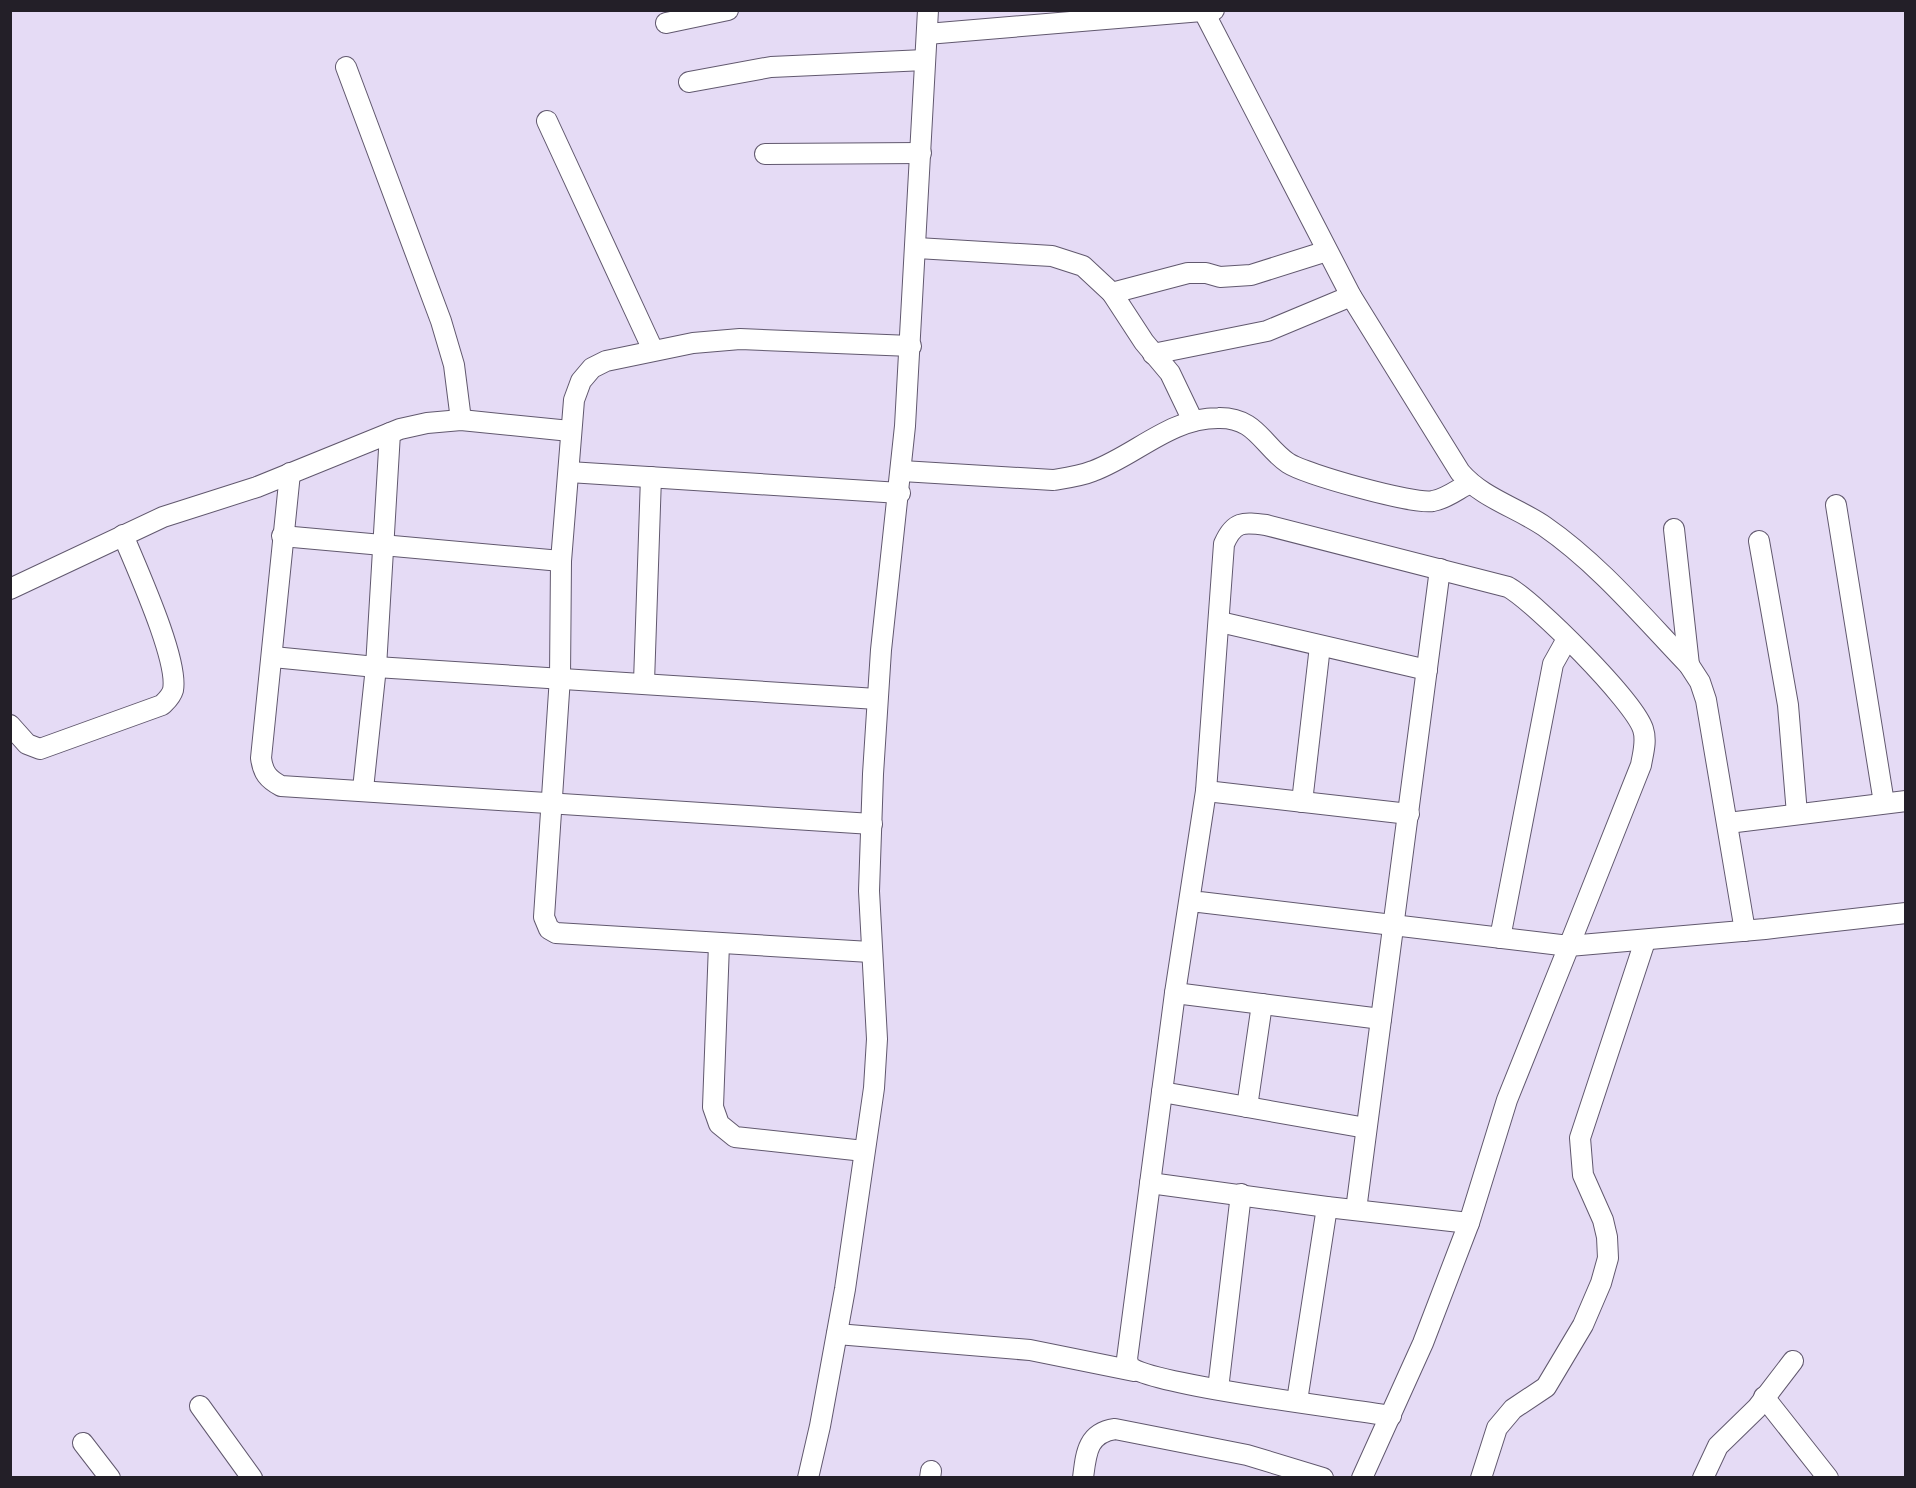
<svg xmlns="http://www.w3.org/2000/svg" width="1916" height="1488" viewBox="0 0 1916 1488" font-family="'Exo 2',sans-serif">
	<rect width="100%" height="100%" fill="#e5dbf5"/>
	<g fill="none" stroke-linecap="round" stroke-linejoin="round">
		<defs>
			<g id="minor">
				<path d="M1204 12 1351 296 1460 472C1482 498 1516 507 1544 526 1599 564 1643 617 1689 665L1700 682 1706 700 1745 931"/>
				<polyline points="666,23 728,10"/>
				<polyline points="927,34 1214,10"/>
				<polyline points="346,67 441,321 454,365 461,420"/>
				<polyline points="689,82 771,67 925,60"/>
				<polyline points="547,121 653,350"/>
				<polyline points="765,154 921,153"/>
				<polyline points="917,248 1052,256 1083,266 1112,293 1144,342 1170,373 1193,421"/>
				<polyline points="1112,293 1188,273 1206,273 1220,277 1251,275 1327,251"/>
				<polyline points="1153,354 1267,331 1351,296"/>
				<path d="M902 471 1053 480C1066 478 1081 476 1093 471 1136 455 1170 418 1218 418 1256 417 1262 445 1288 463 1305 474 1414 505 1433 501 1446 499 1458 489 1470 483"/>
				<polyline points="569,472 900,493"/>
				<path d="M290 473 261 758C263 773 268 779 281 786L872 824"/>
				<polyline points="1836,505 1884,803"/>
				<polyline points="1674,529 1689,665"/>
				<polyline points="282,536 561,561"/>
				<polyline points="1759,541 1788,705 1797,814"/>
				<polyline points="10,589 163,517 257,487 400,429 427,423 461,420 570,431"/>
				<polyline points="1220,622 1427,670"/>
				<polyline points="273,657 376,667 877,699"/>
				<polyline points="644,682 651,477"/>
				<path d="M10 725 27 744 40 749 162 705C167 700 171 697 173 690 179 660 136 567 123 535"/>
				<polyline points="363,789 376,667 390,433"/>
				<polyline points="1206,791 1409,814"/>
				<polyline points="1302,802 1320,646"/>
				<polyline points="1728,823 1906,801"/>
				<path d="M1191 901 1569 946 1641 765C1643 753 1647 741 1643 729 1634 701 1535 602 1508 587L1266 525C1243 522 1234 521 1224 544L1206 791 1175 993 1127 1359 1129 1366C1149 1385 1350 1409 1391 1416"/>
				<polyline points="1500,938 1553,664 1567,639"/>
				<polyline points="719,944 713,1107 719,1124 735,1137 864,1151"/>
				<polyline points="870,952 556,933 549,929 544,917 560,677 561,561 574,400 581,381 592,368 606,361 693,343 740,339 911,346"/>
				<polyline points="1175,993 1381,1019"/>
				<polyline points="1162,1092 1366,1128"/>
				<polyline points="1247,1107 1262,1004"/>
				<polyline points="1150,1183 1327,1207 1469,1223"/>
				<polyline points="1356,1210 1440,569"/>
				<polyline points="837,1334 1030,1350 1134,1371"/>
				<polyline points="1218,1389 1241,1194"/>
				<polyline points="1764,1397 1828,1478"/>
				<polyline points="1297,1401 1327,1207"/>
				<polyline points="200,1406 252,1478"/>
				<polyline points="83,1443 110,1478"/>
				<polyline points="808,1478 820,1426 845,1289 874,1088 877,1039 869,891 873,774 881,650 905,426 928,10"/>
				<polyline points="930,1478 931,1471"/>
				<path d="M1083 1478C1086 1454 1087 1433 1115 1429L1247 1455 1323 1478"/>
				<polyline points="1362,1478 1423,1343 1469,1223 1507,1100 1569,946 1765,929 1906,913"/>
				<polyline points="1481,1478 1497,1428 1513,1409 1546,1387 1583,1325 1601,1283 1608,1258 1607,1237 1603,1220 1583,1175 1580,1138 1645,941"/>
				<polyline points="1703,1478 1718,1446 1757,1408 1793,1361"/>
			</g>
		</defs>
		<use href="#minor" stroke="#61586e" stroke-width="22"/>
		<use href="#minor" stroke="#fff" stroke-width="20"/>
	</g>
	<rect width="1916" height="1488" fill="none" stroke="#231f28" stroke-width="24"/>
</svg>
